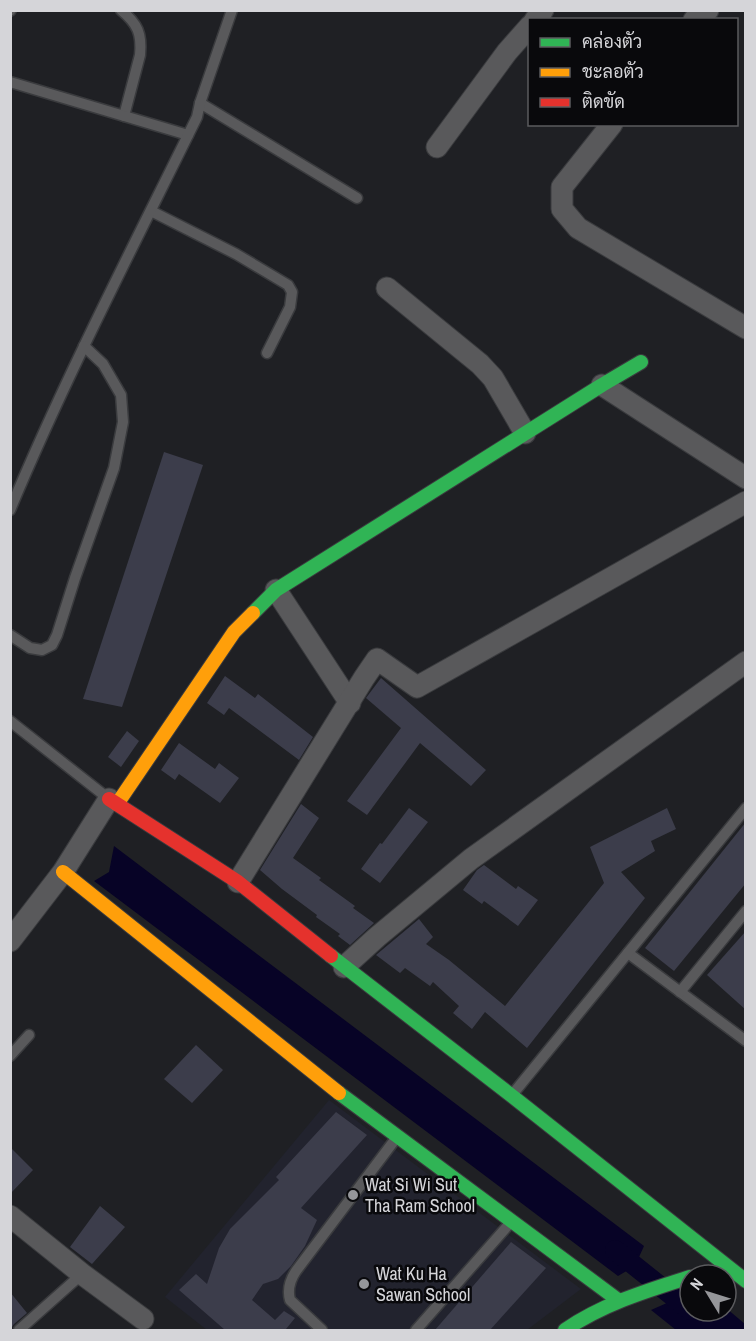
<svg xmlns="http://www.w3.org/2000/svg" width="756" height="1341" viewBox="0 0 756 1341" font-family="'Archivo Narrow',Sarabun,sans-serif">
	<rect width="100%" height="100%" fill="#1f2024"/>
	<polygon fill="#22232e" points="329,1100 581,1289 527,1330 207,1330 165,1297"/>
	<g fill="#070326">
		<polygon points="114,846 644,1246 635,1266 618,1276 94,881 109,872"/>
		<polygon points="690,1296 690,1311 726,1311 726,1308 745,1324 745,1330 676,1330 651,1310 676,1299"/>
	</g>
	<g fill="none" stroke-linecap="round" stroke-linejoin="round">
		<polyline stroke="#070326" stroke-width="20" points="615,1250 690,1310"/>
	</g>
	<g fill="#3c3d4b">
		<polygon points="164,452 203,465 122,707 83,699"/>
		<polygon points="225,676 255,698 258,694 313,737 299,760 229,708 224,715 207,703"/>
		<polygon points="381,678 486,770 471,786 420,743 367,815 347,801 401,728 366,698"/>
		<polygon points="127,731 139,741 121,767 108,757"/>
		<polygon points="179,743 215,769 219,763 239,778 220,803 179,774 175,780 161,770"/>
		<polygon points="301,804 319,818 293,858 321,878 319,880 355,906 353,908 374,923 350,945 338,936 340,934 316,917 317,915 282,889 260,870"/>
		<polygon points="409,808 428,822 380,883 361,869 380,843 382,844"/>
		<polygon points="667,808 676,829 651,841 655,851 621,872 645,898 527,1048 485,1012 472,1029 453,1013 459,1006 433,982 430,986 405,968 400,973 376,955 419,919 433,937 426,944 449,960 505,1006 604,883 590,847"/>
		<polygon points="746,822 746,883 674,971 645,948"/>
		<polygon points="484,865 516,889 518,886 538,900 518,926 484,901 482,904 463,890 477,870"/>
		<polygon points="746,931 746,1010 707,975"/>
		<polygon points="196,1045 223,1070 192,1103 164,1079"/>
		<polygon points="336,1112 367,1135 301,1208 317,1220 305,1246 291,1266 278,1279 263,1284 252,1300 275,1320 284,1311 295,1318 286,1329 288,1330 225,1330 179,1290 196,1274 207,1284 219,1248 230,1229 279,1180 276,1177"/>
		<polygon points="10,1147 33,1170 10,1194"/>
		<polygon points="100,1206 125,1227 92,1264 70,1247"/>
		<polygon points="511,1242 546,1268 490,1330 435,1330"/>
		<polygon points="10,1292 27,1313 14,1324 10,1330"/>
	</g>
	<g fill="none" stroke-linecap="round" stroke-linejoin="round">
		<defs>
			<g id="lane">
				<path d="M121 10C138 24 142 34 140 55L124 116"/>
				<polyline points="10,11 11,10"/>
				<polyline points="10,82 188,135"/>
				<polyline points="200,103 357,198"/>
				<polyline points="151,211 236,254 288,285 292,292 290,307 267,353"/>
				<path d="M10 510C66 376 133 247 197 117L200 103 232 10"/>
				<polyline points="10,635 30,648 42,650 52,645 57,635 75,578 114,468 123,422 121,395 103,364 84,346"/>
				<polyline points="10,721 109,799"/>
				<polyline points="628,953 746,1041"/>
				<polyline points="680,992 746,911"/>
				<polyline points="10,1056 29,1035"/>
				<polyline points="512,1095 746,808"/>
				<polyline points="19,1330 82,1274"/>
				<path d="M322 1330 290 1300C287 1289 290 1280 296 1271L397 1137"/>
				<polyline points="416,1330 511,1222"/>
			</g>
			<g id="street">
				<polyline points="535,20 543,10"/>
				<polyline points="694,20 697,17 708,10"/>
				<polyline points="612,124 562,187 562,209 578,228 746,328"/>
				<polyline points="437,147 507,52 530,26"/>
				<polyline points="387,288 480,364 493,378 525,433"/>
				<polyline points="602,385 746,478"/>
				<polyline points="276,590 350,703"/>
				<polyline points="238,882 364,678 377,659 417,687 746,502"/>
				<polyline points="10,941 63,872 109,799"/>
				<polyline points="344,967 377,937 471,859 746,662"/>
				<polyline points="10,1216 82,1274 143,1319"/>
			</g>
			<g id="fast">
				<polyline points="253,613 276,590 602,385 641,362"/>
				<polyline points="331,956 512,1096 746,1281"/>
				<polyline points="339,1093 618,1300"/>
				<path d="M565 1330C603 1304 646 1291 690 1277"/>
			</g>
			<g id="slow">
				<polyline points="117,804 234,632 253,613"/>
				<polyline points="63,872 339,1093"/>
			</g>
			<polyline id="jam" points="109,799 238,882 331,956"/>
		</defs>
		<use href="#lane" stroke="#3a3b3e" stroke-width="13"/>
		<use href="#street" stroke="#3a3b3e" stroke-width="23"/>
		<use href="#fast" stroke="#3a3b3e" stroke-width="16"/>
		<use href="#slow" stroke="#3a3b3e" stroke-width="16"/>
		<use href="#jam" stroke="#3a3b3e" stroke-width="16"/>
		<use href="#lane" stroke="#59595b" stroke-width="10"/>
		<use href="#street" stroke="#59595b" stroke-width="21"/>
		<use href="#fast" stroke="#30b455" stroke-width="14"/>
		<use href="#slow" stroke="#ff9f0a" stroke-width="14"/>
		<use href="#jam" stroke="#e5322d" stroke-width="14"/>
	</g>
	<g fill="#95969a" stroke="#09090c" stroke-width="2">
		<circle cx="353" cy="1195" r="6"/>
		<circle cx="364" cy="1284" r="6"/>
	</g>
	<g text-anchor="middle" stroke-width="5" stroke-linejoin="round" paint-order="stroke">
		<g font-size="18" fill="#d5d5d9" stroke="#09090c" text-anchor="start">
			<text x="365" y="1191">Wat Si Wi Sut<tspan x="365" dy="21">Tha Ram School</tspan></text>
			<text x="376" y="1280">Wat Ku Ha<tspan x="376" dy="21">Sawan School</tspan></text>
		</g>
	</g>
	<rect width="756" height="1341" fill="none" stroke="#d5d5d9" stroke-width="24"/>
	<rect x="528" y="18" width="210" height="108" fill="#09090c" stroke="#5b5b5e" stroke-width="1.5"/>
	<rect x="540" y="38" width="30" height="9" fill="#30b455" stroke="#5b5b5e" stroke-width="1.5"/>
	<text x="582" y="48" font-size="18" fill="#d5d5d9">คล่องตัว</text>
	<rect x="540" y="68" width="30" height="9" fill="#ff9f0a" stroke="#5b5b5e" stroke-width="1.5"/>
	<text x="582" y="78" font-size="18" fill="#d5d5d9">ชะลอตัว</text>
	<rect x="540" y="98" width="30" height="9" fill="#e5322d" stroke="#5b5b5e" stroke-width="1.5"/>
	<text x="582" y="108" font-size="18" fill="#d5d5d9">ติดขัด</text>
	<g transform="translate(708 1293) rotate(308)"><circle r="28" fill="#09090c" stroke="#5b5b5e" stroke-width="1.5"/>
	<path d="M0-4.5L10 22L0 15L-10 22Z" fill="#95969a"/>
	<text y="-9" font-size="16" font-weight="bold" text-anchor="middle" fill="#d5d5d9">N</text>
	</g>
</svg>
